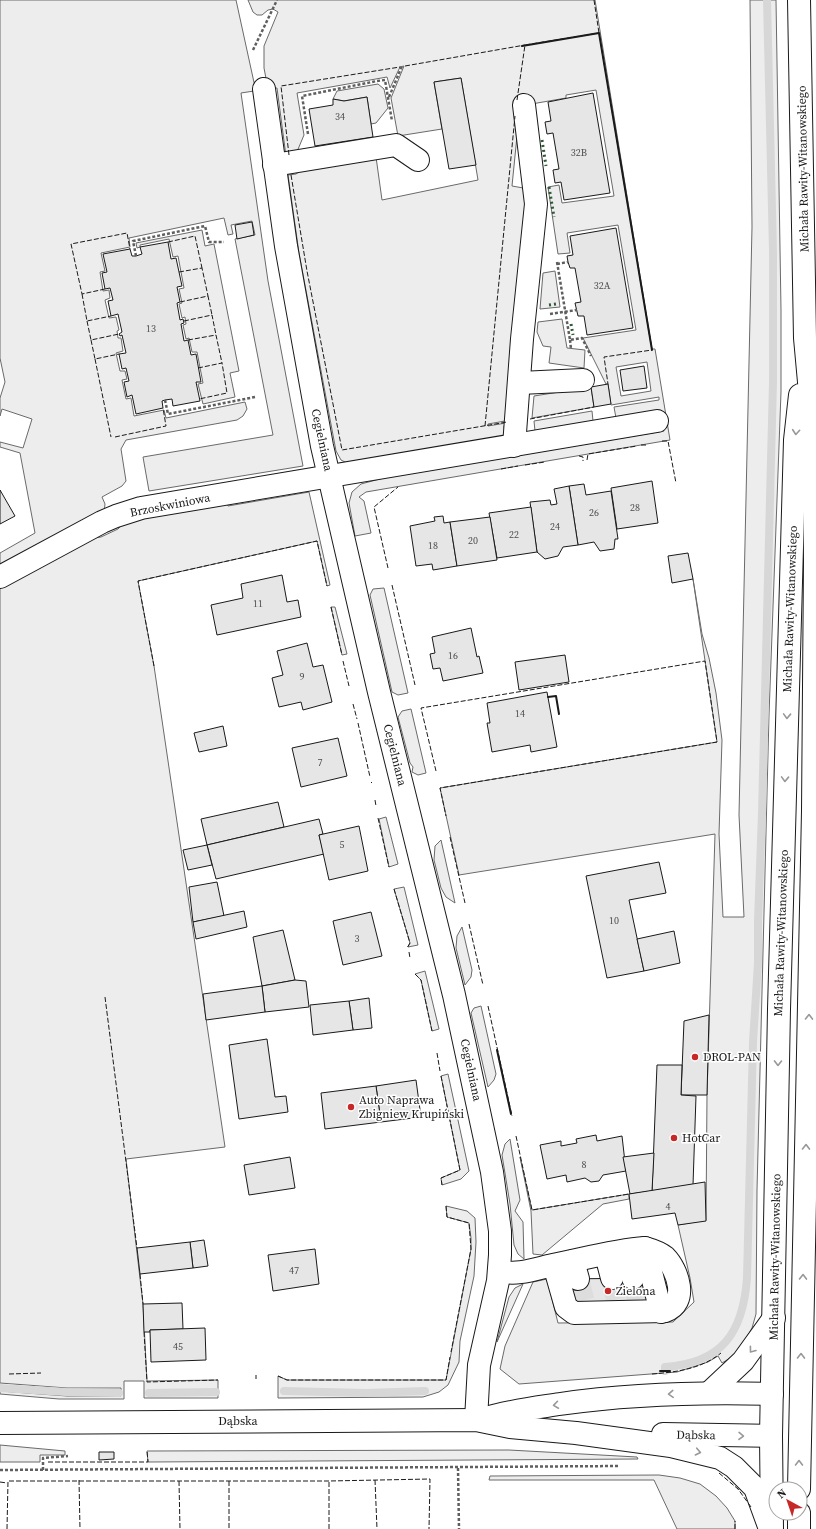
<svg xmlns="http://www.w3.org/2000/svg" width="816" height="1529" viewBox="0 0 816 1529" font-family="'Source Serif 4',serif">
	<rect width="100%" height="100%" fill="#fff"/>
	<g fill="#ededed" stroke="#6a6a6a" fill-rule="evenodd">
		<polygon points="0,0 236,0 255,87 254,91 241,93 268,281 303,466 149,491 143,457 273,435 235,239 255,235 252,221 231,225 233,234 228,235 224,218 129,238 130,247 101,253 105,271 100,272 103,291 109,290 110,298 105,300 109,318 116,317 119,330 117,331 118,338 121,338 123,351 116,353 120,371 125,371 127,379 122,380 126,399 131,398 134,416 164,410 166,418 245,402 247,409 243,416 237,420 126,440 121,449 126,481 122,486 102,497 105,504 104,513 93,538 101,537 118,529 126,521 227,504 228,506 309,492 330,585 327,586 317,541 138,581 154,666 225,1147 126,1159 143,1304 147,1381 218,1380 218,1398 144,1398 144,1381 124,1381 124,1399 59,1399 0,1394 0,1391 67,1396 121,1396 121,1388 67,1388 0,1383 0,553 35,533 20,453 0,447 0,442 23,448 32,419 2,409 0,416 0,398 5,382 0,358"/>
		<path d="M248 0H595L652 349H655L670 440 366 492 359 497 364 501 371 533 355 536 349 503 352 492 361 484 387 477 664 431 660 410 616 418 614 407 659 400V397L611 405 608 384H606L583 338 636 330 618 225 567 233 570 253 558 254 548 187 559 185 562 203 614 196 596 90 566 95V98L520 106 512 186 529 189 505 421 488 424V426L506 423 504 426 505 437 347 463 341 460 336 451 299 253 288 175 296 174 306 167 376 157 382 200 478 180 461 78 434 82 442 129 398 136 391 98 404 66 400 67 390 88 387 77 297 93 304 135 296 154 286 156 277 88 268 89 264 68V46L278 12 273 9 268 10 262 15H257L253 12ZM647 362 651 391 621 396 616 367Z"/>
		<polygon points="750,0 776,0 781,310 781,392 769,715 757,1190 756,1314 752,1328 746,1339 735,1355 722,1363 718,1356 708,1362 677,1372 519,1384 500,1369 505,1346 533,1282 547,1279 558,1323 673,1322 694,1302 690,1278 678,1225 706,1220 707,1095 715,834 459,875 440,788 717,742 693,579 702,634 709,658 716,693 722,740 719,834 723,917 744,917 739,815 752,227"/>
		<polygon points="378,84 384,89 388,108 376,123 371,124 367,97 344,101 333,99 337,91"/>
		<polygon points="202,230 205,246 214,244 239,371 230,373 235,397 203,404 198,384 203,383 197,352 192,352 189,338 186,339 183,325 186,324 185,317 182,318 179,304 182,303 179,289 184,288 178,256 173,257 169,239 140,245 140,247 137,248 136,243"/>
		<polygon points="555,271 560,307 540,309 543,273"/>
		<polygon points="562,319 567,348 585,350 584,368 549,363 551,347 543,346 537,332 538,322"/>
		<polygon points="591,387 594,407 532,418 534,396"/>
		<polygon points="592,411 593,421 535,431 534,421"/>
		<polygon points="384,588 408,693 398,695 392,692 370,595 373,589"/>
		<polygon points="331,607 335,607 347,654 342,655"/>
		<polygon points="411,709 426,773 418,775 412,772 413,767 410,763 398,717 402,711"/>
		<polygon points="386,817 398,864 389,867 379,819"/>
		<polygon points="441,840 455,903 446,897 441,888 434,860 435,846"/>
		<polygon points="404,887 418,945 408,947 410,943 394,889"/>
		<polygon points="462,927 472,970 471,977 465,985 456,948 457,936"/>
		<polygon points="425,971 439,1029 432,1031 421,980 415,974"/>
		<polygon points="481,1006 496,1074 494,1080 488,1087 471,1013 474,1008"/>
		<polygon points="448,1074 469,1171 461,1179 442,1185 441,1178 460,1170 441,1076"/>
		<polygon points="510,1139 520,1200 515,1211 523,1222 524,1259 518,1254 514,1245 510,1204 502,1155 505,1144"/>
		<polygon points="520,1157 532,1210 629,1194 629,1199 603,1204 542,1255 533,1254 531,1211"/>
		<polygon points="446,1206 467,1211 475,1218 476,1242 474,1276 460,1341 459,1362 448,1385 439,1392 423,1397 278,1398 278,1376 287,1380 446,1380 471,1249 471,1238 469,1223 447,1217"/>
		<polygon points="523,1284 497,1342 509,1297 515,1288"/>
		<polygon points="0,1445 65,1451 65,1455 40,1455 40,1462 0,1462"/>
		<polygon points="509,1450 637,1457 638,1459 148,1462 147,1451"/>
		<polygon points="659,1475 680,1478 700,1484 716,1496 727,1508 735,1521 735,1529 677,1529 654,1480 489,1480 490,1476"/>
	</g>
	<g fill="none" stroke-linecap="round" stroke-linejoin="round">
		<g stroke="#d7d7d7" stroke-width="8">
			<path d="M665 1371V1367C722 1363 743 1333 747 1278L753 1042 758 963V921L762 813 773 382V251L767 0"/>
			<polyline points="0,1388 66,1392 119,1393"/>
			<polyline points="284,1391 366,1393 425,1391"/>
			<polyline points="149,1393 216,1392"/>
		</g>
	</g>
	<g fill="#e6e6e6" stroke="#1a1a1a">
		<polygon points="461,78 476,165 449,169 434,82"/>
		<polygon points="593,93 610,193 564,200 561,182 555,183 553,170 559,169 553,133 547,134 545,122 551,121 548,102"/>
		<polygon points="367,97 373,137 315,146 309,109 333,105 333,99 344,101"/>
		<polygon points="252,222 254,235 237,239 235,225"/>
		<polygon points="616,228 633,328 587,335 584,316 578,316 575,303 581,302 575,268 570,268 568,262 567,256 573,255 570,236"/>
		<polygon points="168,242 171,259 176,258 182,286 177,287 180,302 177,303 180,320 183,319 184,323 181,324 184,341 188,340 191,355 196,354 201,382 196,382 200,401 173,406 172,399 165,400 162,401 163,408 136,414 132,395 127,397 124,382 129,381 126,368 122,369 119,354 126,353 122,335 120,336 119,334 122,332 118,314 111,316 108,301 113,300 110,288 105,289 102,273 107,272 103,254 130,249 132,256 136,256 142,254 140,247"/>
		<polygon points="644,366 647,388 623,391 620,370"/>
		<polygon points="608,384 611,404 594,407 591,387"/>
		<polygon points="652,481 658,523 617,529 611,488"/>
		<polygon points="584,484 586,495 611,491 618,539 615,539 614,549 600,551 594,542 578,545 569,486"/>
		<polygon points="569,486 578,545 563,547 558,556 545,559 537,552 530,502 550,500 551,505 557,504 554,489"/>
		<polygon points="0,490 15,516 0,524"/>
		<polygon points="531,507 537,552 497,558 489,513"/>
		<polygon points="443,516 444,523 450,522 457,566 433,570 432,564 416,566 410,526 435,521 434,517"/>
		<polygon points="490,517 497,560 457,566 450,522"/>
		<polygon points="688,553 693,579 672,583 668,556"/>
		<polygon points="282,575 287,602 298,600 301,617 217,635 211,605 243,598 241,584"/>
		<polygon points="471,628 477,657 479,656 483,673 443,681 440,668 433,669 430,654 435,653 432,637"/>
		<polygon points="307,643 313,667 323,665 332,702 303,710 301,702 279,707 272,678 283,675 277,651"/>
		<polygon points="565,655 569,682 519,690 515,662"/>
		<polygon points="547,692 557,747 531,752 530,745 492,752 487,723 490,723 487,703"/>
		<polygon points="223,726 227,746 199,752 194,733"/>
		<polygon points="338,738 347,776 301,787 292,748"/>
		<polygon points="278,802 284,827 207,845 201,819"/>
		<polygon points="319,819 323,834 319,835 324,854 216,879 207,845"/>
		<polygon points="359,826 368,871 329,880 319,835"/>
		<polygon points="207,845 212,865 188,870 183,850"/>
		<polygon points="659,862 666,893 629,900 644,971 607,978 586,876"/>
		<polygon points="217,882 224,916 193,922 189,887"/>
		<polygon points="244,911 247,927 196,939 193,922"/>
		<polygon points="371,912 382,956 343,965 333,921"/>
		<polygon points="283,930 295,980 262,986 253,937"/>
		<polygon points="674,931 680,963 644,971 637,939"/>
		<polygon points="295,980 306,981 309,1007 265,1012 262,986"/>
		<polygon points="262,986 265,1012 206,1020 203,994"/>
		<polygon points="369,998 372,1028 353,1030 349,1001"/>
		<polygon points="349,1001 353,1030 313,1035 310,1005"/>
		<polygon points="709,1015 707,1095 681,1095 684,1021"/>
		<polygon points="267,1039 275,1097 286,1096 288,1112 239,1119 229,1045"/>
		<polygon points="657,1065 682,1065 681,1095 696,1096 693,1185 652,1191"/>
		<polygon points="416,1080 421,1117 381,1122 376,1086"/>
		<polygon points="376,1086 381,1122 325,1129 321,1093"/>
		<polygon points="596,1135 597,1141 622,1136 626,1171 603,1175 599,1181 591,1182 585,1178 567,1182 566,1175 547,1179 540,1145 561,1141 561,1146 577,1143 576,1139"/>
		<polygon points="654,1153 652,1191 630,1194 623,1157"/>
		<polygon points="290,1157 295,1188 249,1195 244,1165"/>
		<polygon points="705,1182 706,1221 678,1225 675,1213 632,1219 629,1194"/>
		<polygon points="204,1240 208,1266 193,1268 190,1242"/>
		<polygon points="190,1242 193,1268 140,1274 137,1248"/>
		<polygon points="315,1249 319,1284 273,1291 268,1255"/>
		<polygon points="643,1278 649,1302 573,1303 567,1279"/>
		<polygon points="182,1303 183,1329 150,1330 150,1332 144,1332 143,1304"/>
		<polygon points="205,1328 206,1360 151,1362 150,1330"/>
		<polygon points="99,1452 114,1452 114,1459 99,1460"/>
	</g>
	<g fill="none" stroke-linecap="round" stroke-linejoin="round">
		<g stroke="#ddd" stroke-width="22" stroke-dasharray="22 11" stroke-linecap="butt">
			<polyline points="612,1278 618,1303"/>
			<polyline points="633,1278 639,1303"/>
			<polyline points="578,1279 584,1303"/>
		</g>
		<defs>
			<g id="minor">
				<polyline points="264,89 286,246 322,446 379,692 454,995 492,1172 500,1231 500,1255 498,1281 479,1365 476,1420"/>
				<polyline points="274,165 396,145 418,160"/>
				<polyline points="520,383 583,380"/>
				<polyline points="514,446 522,339 536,204 524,105"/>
				<polyline points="0,577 102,522 116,516 141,508 657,421"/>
				<polyline points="645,1248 661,1312"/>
				<polyline points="626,1251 633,1278"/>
				<polyline points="606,1255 612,1278"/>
				<polyline points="573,1261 578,1279"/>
				<path d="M499 1271C517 1276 535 1269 553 1265 583 1259 615 1250 645 1248 652 1250 659 1252 665 1257 678 1270 689 1303 665 1311L574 1313 566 1307 554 1265"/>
				<polyline points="710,1392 743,1361 774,1318"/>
				<path d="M483 1419C508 1411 534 1408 560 1404 631 1394 701 1392 772 1394"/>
				<polyline points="0,1423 476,1420 510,1427 576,1433 671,1446 720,1458 734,1467 755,1488 770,1529"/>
				<polyline points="663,1434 771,1436"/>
			</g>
			<g id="major">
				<polyline points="799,1489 813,811 815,561 814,437 805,338 799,0"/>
				<polyline points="772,1529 771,1436 779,1009 795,440 800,395"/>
				<polyline points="799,1529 799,1513"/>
			</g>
		</defs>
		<use href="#minor" stroke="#1a1a1a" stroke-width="24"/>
		<use href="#major" stroke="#1a1a1a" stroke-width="24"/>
		<g stroke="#5f5f5f" stroke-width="2.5" stroke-dasharray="3 2" stroke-linecap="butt">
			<polyline points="253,50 277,0"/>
			<polyline points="389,97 402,66"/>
			<polyline points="308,134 302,96 377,81 385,80 392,121"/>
			<polyline points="136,256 133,241 205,226 209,242 224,242"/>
			<polyline points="557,262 570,340 582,338 591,356"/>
			<polyline points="557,264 568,262"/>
			<polyline points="550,314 577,310"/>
			<polyline points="570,340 571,349"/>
			<polyline points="165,400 168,414 255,397"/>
			<polyline points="458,1468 459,1529"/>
			<polyline points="0,1470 620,1466"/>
			<polyline points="43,1470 43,1458 68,1456"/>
		</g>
		<use href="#minor" stroke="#fff" stroke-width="22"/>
		<use href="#major" stroke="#fff" stroke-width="22"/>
		<g stroke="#2b5a34" stroke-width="3" stroke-dasharray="2 3" stroke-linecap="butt">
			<polyline points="542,140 546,166"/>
			<polyline points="549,187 554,217"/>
			<polyline points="549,305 556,304"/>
			<polyline points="571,324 573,335"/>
		</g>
		<g stroke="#1a1a1a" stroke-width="1" stroke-dasharray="5 2" stroke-linecap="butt">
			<polyline points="594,0 599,33"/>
			<polyline points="405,66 525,45"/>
			<polyline points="517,100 525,45 599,33 652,350 604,357 608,384"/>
			<polyline points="289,155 281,86 400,67"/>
			<polyline points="291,175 307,271 342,450 507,422"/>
			<polyline points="168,242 195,236 202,268"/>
			<polyline points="179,272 202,268 208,296"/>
			<polyline points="105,289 82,294 71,244 127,233 130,249"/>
			<polyline points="82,294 87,321 111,316"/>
			<polyline points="180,302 208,296 212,315"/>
			<polyline points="87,321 91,340 119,334"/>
			<polyline points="184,321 212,315 216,335"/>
			<polyline points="91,340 95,359 119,354"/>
			<polyline points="188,340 216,335 222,363"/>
			<polyline points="95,359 111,437"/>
			<polyline points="198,368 222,363 227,393 199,399"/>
			<polyline points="530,419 594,407"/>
			<polyline points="485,426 515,116"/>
			<polyline points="115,437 166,426 163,408"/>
			<polyline points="662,441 668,441 676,483"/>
			<polyline points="641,445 646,445"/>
			<polyline points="579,456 583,457 583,461"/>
			<polyline points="587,460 588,454 637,446"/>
			<polyline points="525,465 545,462"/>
			<polyline points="501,469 518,466"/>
			<polyline points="388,568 374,507 398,487"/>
			<polyline points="392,585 415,685"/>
			<polyline points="331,607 342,655"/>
			<polyline points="343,661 349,686"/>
			<polyline points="154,666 138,581 317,541 327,586"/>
			<polyline points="353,704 357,719"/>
			<polyline points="358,723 370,777"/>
			<polyline points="436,771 421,708 705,661 717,742 440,788 446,816"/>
			<polyline points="371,782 372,783"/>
			<polyline points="375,800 376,806"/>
			<polyline points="378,818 389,867"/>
			<polyline points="450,837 465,903"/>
			<polyline points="394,889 410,943 407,948"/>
			<polyline points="469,924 483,985"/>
			<polyline points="409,952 410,958"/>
			<polyline points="415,974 421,980 432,1031"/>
			<polyline points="105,997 137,1248"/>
			<polyline points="488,1006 512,1116"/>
			<polyline points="437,1053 440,1071"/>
			<polyline points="441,1076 460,1170 441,1178 442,1185"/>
			<polyline points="516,1136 532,1210 629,1194"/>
			<polyline points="446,1206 447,1217 469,1223 471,1249 451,1352"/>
			<polyline points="140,1274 143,1304"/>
			<polyline points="144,1332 147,1382 218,1380"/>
			<polyline points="9,1374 41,1373"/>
			<path d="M652 1374C677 1372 701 1369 721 1353"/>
			<polyline points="278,1376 287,1380 446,1380 450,1357"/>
			<polyline points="256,1379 256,1375"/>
			<polyline points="48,1462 148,1462 147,1451"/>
			<polyline points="719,1473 738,1489 751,1507"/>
			<polyline points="79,1480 80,1529"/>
			<polyline points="375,1480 377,1529"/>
			<polyline points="179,1481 180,1529"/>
			<polyline points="229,1481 229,1529"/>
			<polyline points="0,1482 7,1483"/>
			<polyline points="7,1529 8,1481 329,1481 430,1479 429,1529"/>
			<polyline points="329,1529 329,1481"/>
			<polyline points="735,1529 735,1521"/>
		</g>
		<g stroke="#1a1a1a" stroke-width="2">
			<polyline points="522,46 599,33 652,350"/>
			<polyline points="548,697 556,696 559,714"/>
			<polyline points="497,1050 511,1114"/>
			<polyline points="660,1371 670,1371"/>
		</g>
	</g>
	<defs><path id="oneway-chevron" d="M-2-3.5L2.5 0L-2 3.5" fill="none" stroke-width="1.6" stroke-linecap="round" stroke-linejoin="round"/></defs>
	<g stroke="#989898">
		<use href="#oneway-chevron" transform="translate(796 432) rotate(95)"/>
		<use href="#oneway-chevron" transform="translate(787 716) rotate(92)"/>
		<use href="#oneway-chevron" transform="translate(785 779) rotate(92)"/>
		<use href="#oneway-chevron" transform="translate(809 1017) rotate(-89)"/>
		<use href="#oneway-chevron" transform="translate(778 1063) rotate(91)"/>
		<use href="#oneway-chevron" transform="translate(806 1147) rotate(-89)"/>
		<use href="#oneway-chevron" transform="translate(803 1277) rotate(-89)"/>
		<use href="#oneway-chevron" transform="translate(752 1350) rotate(127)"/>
		<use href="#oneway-chevron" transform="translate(801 1356) rotate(-89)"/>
		<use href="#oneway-chevron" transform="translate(671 1394) rotate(177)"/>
		<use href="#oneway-chevron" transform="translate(556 1405) rotate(172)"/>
		<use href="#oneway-chevron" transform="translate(741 1436) rotate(1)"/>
		<use href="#oneway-chevron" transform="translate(698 1452) rotate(12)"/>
		<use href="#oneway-chevron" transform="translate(799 1463) rotate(-90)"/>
	</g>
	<g fill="#c62828" stroke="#fff" stroke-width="1.5">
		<circle cx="695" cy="1057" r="4"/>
		<circle cx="351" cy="1107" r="4"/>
		<circle cx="674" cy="1138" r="4"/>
		<circle cx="608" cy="1291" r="4"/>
	</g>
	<g text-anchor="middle" stroke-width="3" stroke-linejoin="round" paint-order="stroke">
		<g font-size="10" fill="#4d4d4d">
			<text x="340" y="120">34</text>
			<text x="579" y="156">32B</text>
			<text x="602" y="289">32A</text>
			<text x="151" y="332">13</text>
			<text x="635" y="511">28</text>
			<text x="594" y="516">26</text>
			<text x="555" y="530">24</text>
			<text x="514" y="538">22</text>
			<text x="473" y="544">20</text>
			<text x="433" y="549">18</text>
			<text x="258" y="607">11</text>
			<text x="453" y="659">16</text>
			<text x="302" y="680">9</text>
			<text x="520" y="717">14</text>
			<text x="320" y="766">7</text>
			<text x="342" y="848">5</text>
			<text x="614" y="924">10</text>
			<text x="357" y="942">3</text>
			<text x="584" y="1168">8</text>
			<text x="668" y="1210">4</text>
			<text x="294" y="1274">47</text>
			<text x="178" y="1350">45</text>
		</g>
		<g font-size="12" fill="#1a1a1a" stroke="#fff">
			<text transform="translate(803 169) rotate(-91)" y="4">Michała Rawity-Witanowskiego</text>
			<text transform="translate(322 440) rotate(78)" y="4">Cegielniana</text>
			<text transform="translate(170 505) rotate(-11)" y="4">Brzoskwiniowa</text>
			<text transform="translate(790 609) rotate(-88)" y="4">Michała Rawity-Witanowskiego</text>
			<text transform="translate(395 755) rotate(76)" y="4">Cegielniana</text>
			<text transform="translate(781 933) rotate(-88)" y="4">Michała Rawity-Witanowskiego</text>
			<text transform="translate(471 1070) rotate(78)" y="4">Cegielniana</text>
			<text transform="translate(775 1257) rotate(-89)" y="4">Michała Rawity-Witanowskiego</text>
			<text x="238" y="1425">Dąbska</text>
			<text transform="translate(696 1435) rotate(1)" y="4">Dąbska</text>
		</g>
		<g font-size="12" fill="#1a1a1a" stroke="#fff" text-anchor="start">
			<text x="703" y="1061">DROL-PAN</text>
			<text x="359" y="1104">Auto Naprawa<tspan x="359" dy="14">Zbigniew Krupiński</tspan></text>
			<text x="682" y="1142">HotCar</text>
			<text x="616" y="1295">Zielona</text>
		</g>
	</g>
	<g transform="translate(788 1501) rotate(320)"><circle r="19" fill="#ffffff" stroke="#a3a3a3"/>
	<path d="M0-3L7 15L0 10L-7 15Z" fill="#c62828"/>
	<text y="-6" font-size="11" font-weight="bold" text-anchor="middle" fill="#1a1a1a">N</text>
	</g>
</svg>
